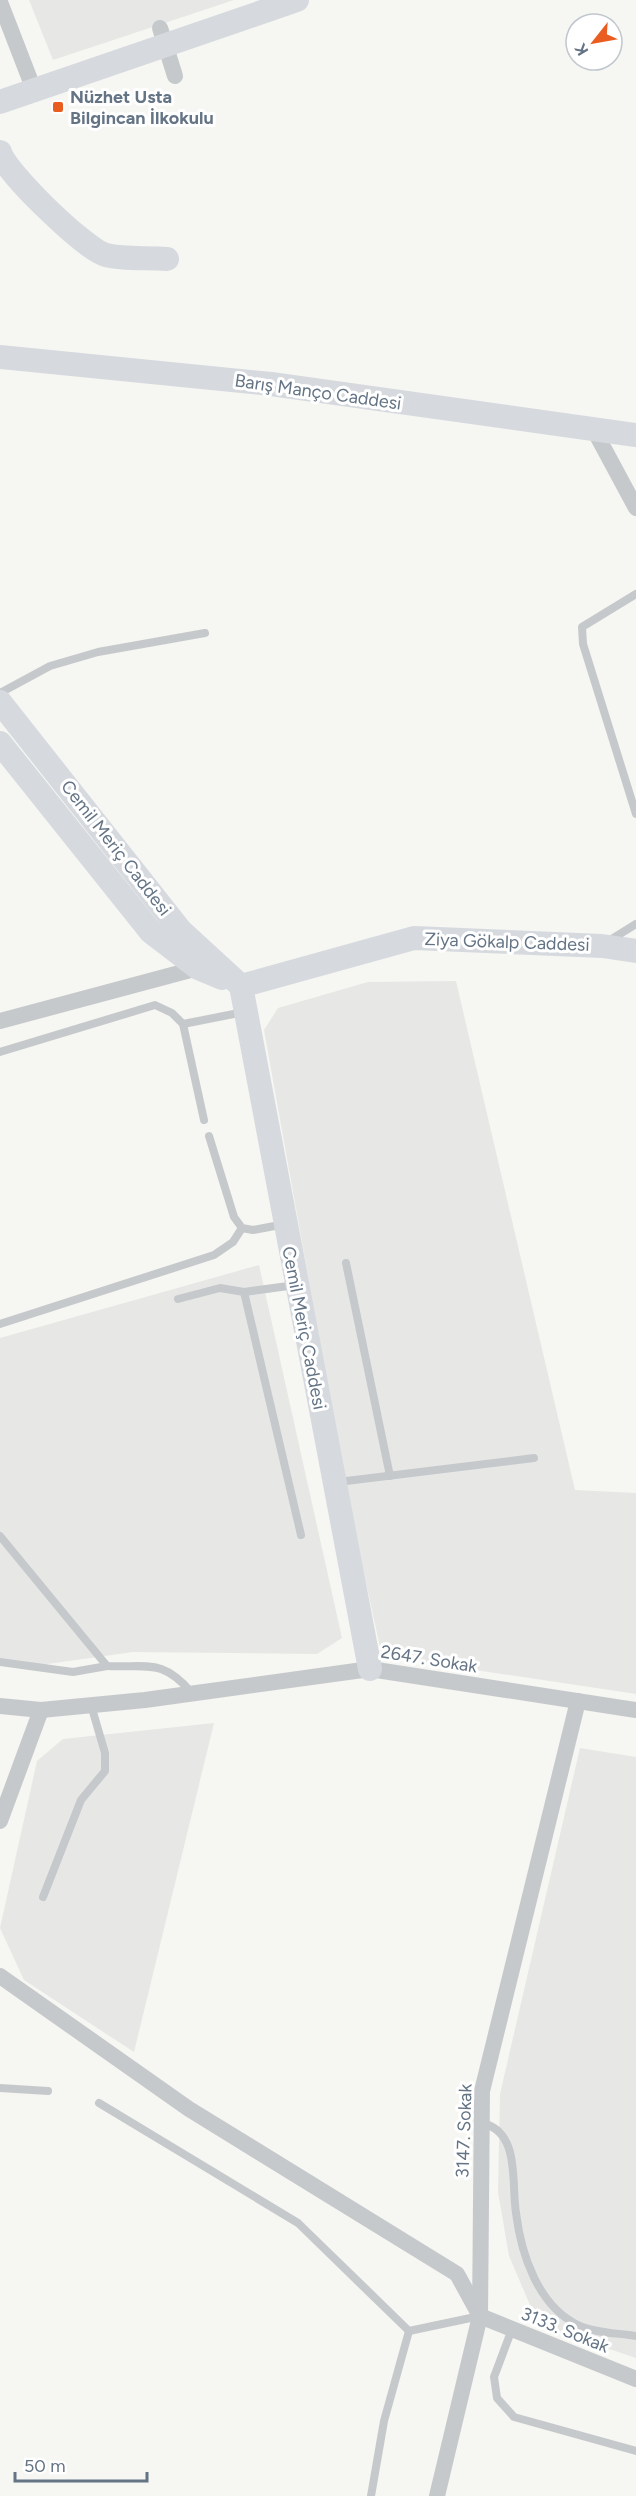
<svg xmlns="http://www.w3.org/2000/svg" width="636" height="2496" viewBox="0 0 636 2496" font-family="Figtree,sans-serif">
	<rect width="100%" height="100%" fill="#f6f6f2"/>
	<g fill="#e7e8e6">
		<polygon points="29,0 234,0 53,60"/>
		<polygon points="456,981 575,1490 636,1493 636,1694 382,1656 349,1505 264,1030 278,1008 368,982"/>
		<polygon points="259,1265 342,1638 317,1654 133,1652 33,1666 0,1664 0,1338"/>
		<polygon points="214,1723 134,2052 24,1980 0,1928 37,1761 63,1739"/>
		<polygon points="580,1748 636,1757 636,2358 562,2333 530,2305 509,2256 498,2192 500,2094"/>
	</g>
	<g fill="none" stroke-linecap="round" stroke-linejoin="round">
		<g stroke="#c6c9cc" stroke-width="8">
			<polyline points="636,594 582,627 583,644 636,814"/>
			<polyline points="0,693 50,666 98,652 205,633"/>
			<polyline points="607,942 636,924"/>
			<polyline points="183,1024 244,1012"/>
			<polyline points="0,1052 155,1005 172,1013 183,1024 204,1120"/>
			<polyline points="209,1136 234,1217 242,1228 253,1230 285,1224"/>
			<polyline points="346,1263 390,1476"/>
			<polyline points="244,1292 301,1535"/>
			<polyline points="178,1299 220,1288 244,1292 296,1285"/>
			<polyline points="0,1324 214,1255 233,1242 242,1228"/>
			<polyline points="338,1482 534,1458"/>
			<path d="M0 1536 107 1666C148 1668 162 1658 192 1693"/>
			<polyline points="0,1662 73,1672 107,1666"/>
			<polyline points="43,1897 81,1800 105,1771 105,1753 91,1705"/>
			<polyline points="0,2088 48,2091"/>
			<polyline points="99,2103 298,2223 409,2331 480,2316"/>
			<path d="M482 2123C521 2132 511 2183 516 2213 521 2254 538 2306 578 2325 594 2333 618 2333 636 2336"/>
			<polyline points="512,2329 494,2377 497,2398 514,2417 636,2451"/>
			<polyline points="371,2496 384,2421 409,2331"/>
		</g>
		<g stroke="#c6c9cc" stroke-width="16">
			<polyline points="0,2 34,90"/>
			<polyline points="160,28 175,76"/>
			<polyline points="594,430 636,508"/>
			<polyline points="0,1021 198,968"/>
			<polyline points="0,1706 41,1710 145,1700 370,1669 636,1710"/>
			<polyline points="0,1821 41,1710"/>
			<polyline points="0,1976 189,2109 457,2274 480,2316 636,2379"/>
			<polyline points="437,2496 480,2316 482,2091 578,1701"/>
		</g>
		<g stroke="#d6dadf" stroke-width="24">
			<polyline points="0,102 297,0"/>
			<path d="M0 152C6 173 86 250 106 255 125 260 148 257 167 259"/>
			<polyline points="0,357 271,384 636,435"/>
			<polyline points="0,702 180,930 241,986 370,1669"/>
			<polyline points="0,743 151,932 198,968 222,978"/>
			<polyline points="241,986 414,938 602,946 636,951"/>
		</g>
	</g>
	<rect fill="#e95e20" stroke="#fff" stroke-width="2" x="52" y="101" width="12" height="12" rx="3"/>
	<g text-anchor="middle" stroke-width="6" stroke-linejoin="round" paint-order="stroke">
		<g font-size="18" font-weight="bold" fill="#647485" stroke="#fff" text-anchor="start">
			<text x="70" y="103">Nüzhet Usta<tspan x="70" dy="21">Bilgincan İlkokulu</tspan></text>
		</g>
		<g font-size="18" fill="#647485" stroke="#fff">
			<text transform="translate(318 392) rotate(8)" y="6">Barış Manço Caddesi</text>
			<text transform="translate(116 848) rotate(52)" y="6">Cemil Meriç Caddesi</text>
			<text transform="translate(507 942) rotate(2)" y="6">Ziya Gökalp Caddesi</text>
			<text transform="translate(304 1328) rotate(79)" y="6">Cemil Meriç Caddesi</text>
			<text transform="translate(429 1659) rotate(9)" y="6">2647. Sokak</text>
			<text transform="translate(464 2131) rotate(-88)" y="6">3147. Sokak</text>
			<text transform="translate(565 2330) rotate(22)" y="6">3133. Sokak</text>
		</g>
	</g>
	<g transform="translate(594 42) rotate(239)"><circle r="28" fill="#ffffff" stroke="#c1c7ce" stroke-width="1.5"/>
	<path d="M0-4.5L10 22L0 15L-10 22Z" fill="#e95e20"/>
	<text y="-9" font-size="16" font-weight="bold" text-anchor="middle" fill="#647485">K</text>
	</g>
	<path d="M15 2472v9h132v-9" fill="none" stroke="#647485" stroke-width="3"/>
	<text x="24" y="2472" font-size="18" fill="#647485" stroke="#ffffff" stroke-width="4.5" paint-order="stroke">50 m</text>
</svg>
